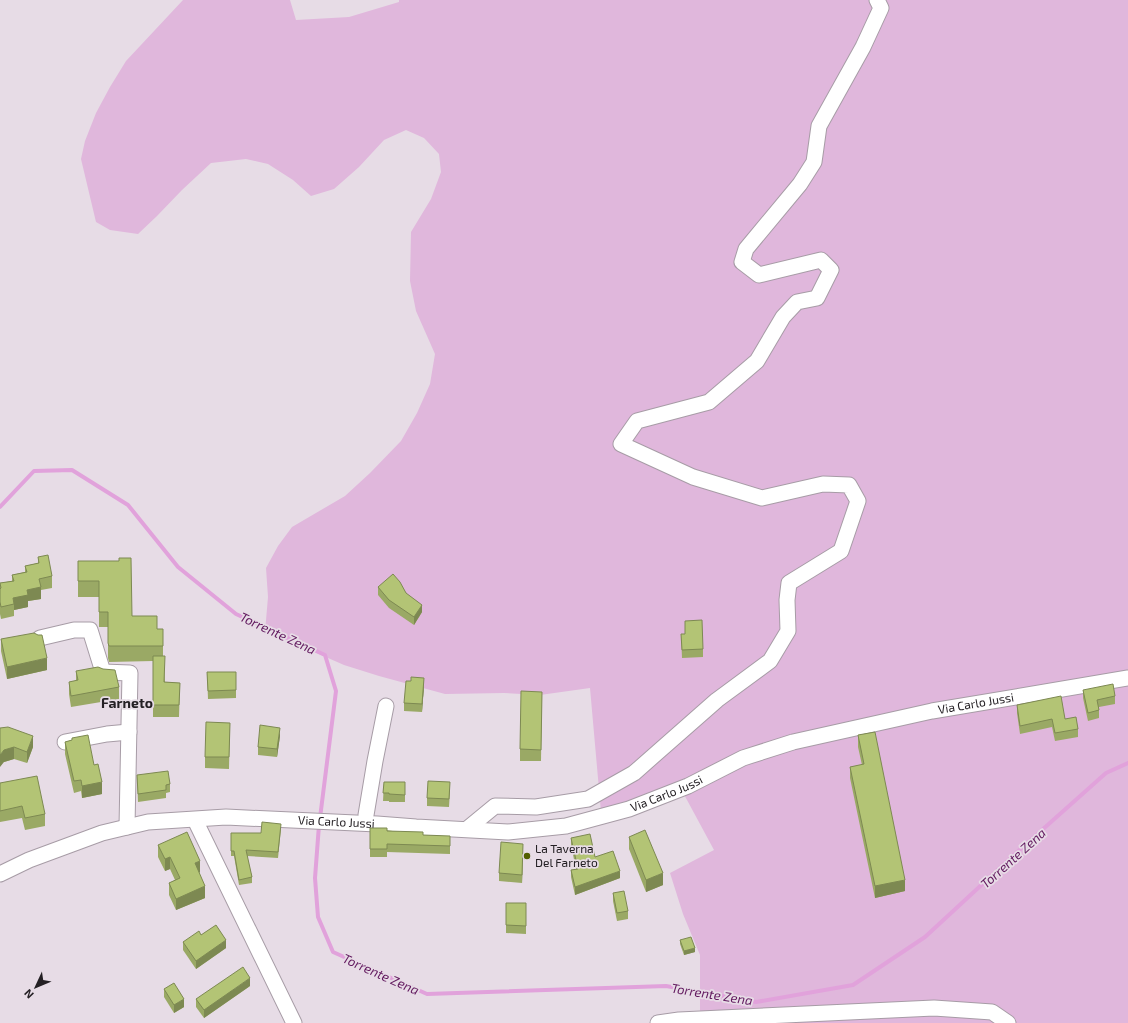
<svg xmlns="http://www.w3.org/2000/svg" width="1128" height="1023" viewBox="0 0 1128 1023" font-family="'Exo 2',sans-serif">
	<rect width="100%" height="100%" fill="#e7dce6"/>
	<polygon fill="#e0b7dc" points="183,0 290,0 296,20 349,17 399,2 399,0 1128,0 1128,1023 700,1023 700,955 683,914 670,873 714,850 680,787 601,812 590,688 540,695 504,693 445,694 379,676 344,665 303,647 265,632 268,597 266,568 278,546 292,527 345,496 370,473 401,441 417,413 430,384 435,354 416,311 410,281 411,232 431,199 441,172 439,154 424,138 406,130 384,140 359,167 334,189 311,196 293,180 268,164 246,159 211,163 182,190 157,216 138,234 110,230 96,222 81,159 85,141 96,113 110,87 126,61"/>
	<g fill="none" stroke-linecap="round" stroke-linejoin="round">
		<g stroke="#e1a2db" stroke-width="4">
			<polyline points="0,507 34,471 72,470 128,505 178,567 236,614 325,655 336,691 320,818"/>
			<polyline points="319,825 315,878 318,917 333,952 427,994 666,986 756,1002 853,985 925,937 1015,854 1106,773 1128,763"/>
		</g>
		<defs>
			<g id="minor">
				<polyline points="40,638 74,630 90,630 103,672 130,673 127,827"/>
				<polyline points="65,742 107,734 129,732"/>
				<polyline points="366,815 375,761 386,706"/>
				<polyline points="195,820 294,1023"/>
				<polyline points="467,829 495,806 536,807 588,799 634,773 717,700 770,661 788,631 787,600 789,583 841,551 858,501 849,485 823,484 762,498 693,477 621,444 637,421 709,402 757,361 783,317 797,302 817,298 831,270 821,260 759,275 742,262 746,249 800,184 814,162 819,126 863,47 881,8 877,0"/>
				<path id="s1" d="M0 874 29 860 102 833 148 822 226 817 377 824 416 827 508 832 566 826 629 809 688 786 743 758 793 742 932 711 1128 678"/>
				<polyline points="658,1023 679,1020 934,1008 992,1012 1008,1023"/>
			</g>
		</defs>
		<use href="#minor" stroke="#a79ca6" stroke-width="17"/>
		<use href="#minor" stroke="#fff" stroke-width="15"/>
	</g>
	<g fill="#9aa965">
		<polygon points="38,557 52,576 52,588 41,590 41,599 28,601 28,607 14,610 14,616 1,619 0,614 0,583 12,581 12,575 25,572 25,566 38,563"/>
		<polygon points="78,561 119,561 132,616 157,629 163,629 163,656 165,682 180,683 179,717 153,717 153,661 109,662 108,658 108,627 99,627 99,597 78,597"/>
		<polygon points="378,587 406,593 422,612 414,625 389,608 378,595"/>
		<polygon points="681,634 703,649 703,657 682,658"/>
		<polygon points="1,639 47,670 7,679 1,651"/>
		<polygon points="76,671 119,687 119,699 71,707 69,694 69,682 76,681"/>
		<polygon points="207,672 236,672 236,698 208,699"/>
		<polygon points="424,686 422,712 404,711 404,703"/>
		<polygon points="1083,690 1115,696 1115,704 1099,707 1099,718 1088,721 1083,698"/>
		<polygon points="542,692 541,761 520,761 520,749"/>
		<polygon points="1017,705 1065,719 1078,729 1078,737 1055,741 1052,727 1020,734 1017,713"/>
		<polygon points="230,723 229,769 205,768 205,757"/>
		<polygon points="0,728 33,747 27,763 14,759 4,762"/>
		<polygon points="858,735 905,891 875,898 850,778 850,767 862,765 858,747"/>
		<polygon points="280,736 277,757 258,755 258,747"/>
		<polygon points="72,738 94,765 102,794 82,798 81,791 74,793 65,754 65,742 72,740"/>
		<polygon points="137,775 170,784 170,792 166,793 166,798 138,802"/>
		<polygon points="384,782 405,782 405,802 389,802 389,801 383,801"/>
		<polygon points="0,783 45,814 45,826 25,830 22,818 0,822"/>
		<polygon points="450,790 449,807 427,806 427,798"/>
		<polygon points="370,828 423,835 450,844 450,854 387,852 387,857 370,857"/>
		<polygon points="281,829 278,858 247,856 252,877 252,883 239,885 234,856 231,856 231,833 261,833"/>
		<polygon points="629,837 663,885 646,892 629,849"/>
		<polygon points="571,838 595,857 620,878 575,895 571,877 571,870 576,869 571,845"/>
		<polygon points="158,845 200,872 199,873 205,898 176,910 169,895 169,883 175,880 170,869 165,871 158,857"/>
		<polygon points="523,852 522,883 499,881 499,873"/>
		<polygon points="613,893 628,911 628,919 617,921 613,901"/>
		<polygon points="506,903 526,903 526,934 506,933"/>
		<polygon points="201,935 226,948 196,969 183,950 183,942"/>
		<polygon points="680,940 695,952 684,955 680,944"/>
		<polygon points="250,986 204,1018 196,1007 196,999"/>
		<polygon points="164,989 184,1007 174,1013 164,997"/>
	</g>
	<g fill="#7d8952">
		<polygon points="41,587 41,599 28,601 28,607 14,610 14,604 13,598 27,590"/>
		<polygon points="422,605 422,612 414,625 414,617"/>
		<polygon points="47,658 47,670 7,679 7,667"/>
		<polygon points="424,678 424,686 422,712 422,704"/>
		<polygon points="280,728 280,736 277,757 277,749"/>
		<polygon points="33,736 33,747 27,763 27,752"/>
		<polygon points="14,747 14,759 4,762 0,767 0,755 4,750"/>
		<polygon points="102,782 102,794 82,798 82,786"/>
		<polygon points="523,844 523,852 522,883 522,875"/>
		<polygon points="170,857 170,869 165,871 165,859"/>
		<polygon points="200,861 200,872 195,875 195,863"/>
		<polygon points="620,871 620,878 575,895 575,887"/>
		<polygon points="663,873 663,885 646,892 646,880"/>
		<polygon points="905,880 905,891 875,898 875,886"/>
		<polygon points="205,886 205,898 176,910 176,899"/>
		<polygon points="226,940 226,948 196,969 196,961"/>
		<polygon points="695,948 695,952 684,955 684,951"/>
		<polygon points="250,978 250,986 204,1018 204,1010"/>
		<polygon points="184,999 184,1007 174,1013 174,1005"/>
	</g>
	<g fill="#b3c475" stroke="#7d8952">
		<polygon points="48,555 52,576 39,579 41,587 27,590 28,595 13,598 14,604 1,607 0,602 0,589 1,588 0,583 14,581 12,575 27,572 25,566 39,563 38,557"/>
		<polygon points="119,558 131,558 132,616 157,616 157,629 163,629 163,646 109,646 108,643 108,612 99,612 99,581 78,581 78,561 119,561"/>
		<polygon points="393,574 400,582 406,593 422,605 414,617 389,600 378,587"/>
		<polygon points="702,620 703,649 682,650 681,634 685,634 685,621"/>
		<polygon points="34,633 38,635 42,635 47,658 7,667 1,639"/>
		<polygon points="153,656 165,656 164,682 180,683 179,705 153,705"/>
		<polygon points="98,667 103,669 115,670 119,687 71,696 69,682 78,680 76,671"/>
		<polygon points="207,672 236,672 236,690 208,691"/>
		<polygon points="411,677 424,678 422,704 404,703 406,681 411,681"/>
		<polygon points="1113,684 1115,696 1097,700 1099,710 1088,713 1083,690"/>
		<polygon points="521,691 542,692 541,750 520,749"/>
		<polygon points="1061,696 1065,719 1076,717 1078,729 1055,733 1052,719 1020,726 1017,705"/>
		<polygon points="206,722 230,723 229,757 205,757"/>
		<polygon points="260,725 280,728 277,749 258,747"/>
		<polygon points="8,727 33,736 27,752 14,747 4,750 0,755 0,728"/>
		<polygon points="875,732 905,880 875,886 850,767 864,764 858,735"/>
		<polygon points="88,735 94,765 98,764 102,782 82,786 81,780 74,781 65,742 72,740 72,738"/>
		<polygon points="168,771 170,784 166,785 166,790 138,794 137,775"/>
		<polygon points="37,776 45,814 25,818 22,806 0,811 0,783"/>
		<polygon points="428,781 450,782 449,799 427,798"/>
		<polygon points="384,782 405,782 405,795 389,794 389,793 383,793"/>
		<polygon points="262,822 281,824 278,852 246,850 252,877 239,880 234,851 231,851 231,833 261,833"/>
		<polygon points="370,828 387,828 387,831 423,832 423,835 450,836 450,846 387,844 387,849 370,849"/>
		<polygon points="645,830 663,873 646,880 629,837"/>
		<polygon points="187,832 200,861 195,863 205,886 176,899 169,883 180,878 170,857 165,859 158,845"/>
		<polygon points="590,834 595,857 613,851 620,871 575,887 571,870 578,869 571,838"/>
		<polygon points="501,842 523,844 522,875 499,873"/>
		<polygon points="624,891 628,911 617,913 613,893"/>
		<polygon points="506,903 526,903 526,926 506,925"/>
		<polygon points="216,925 226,940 196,961 183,942 199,931 201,935"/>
		<polygon points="691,937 695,948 684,951 680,940"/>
		<polygon points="243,967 250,978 204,1010 196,999"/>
		<polygon points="174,983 184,999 174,1005 164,989"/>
	</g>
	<circle fill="#515e00" stroke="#e7dce6" stroke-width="1.5" cx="527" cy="856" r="4"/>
	<g text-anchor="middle" stroke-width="3.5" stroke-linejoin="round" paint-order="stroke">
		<g font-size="12" fill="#242024" stroke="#e7dce6">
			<text dy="4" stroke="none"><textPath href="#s1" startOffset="1006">Via Carlo Jussi</textPath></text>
			<text dy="4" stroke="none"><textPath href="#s1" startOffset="682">Via Carlo Jussi</textPath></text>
			<text dy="4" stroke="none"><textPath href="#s1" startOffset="346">Via Carlo Jussi</textPath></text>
		</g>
		<g font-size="12" fill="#242024" stroke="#e7dce6" text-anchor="start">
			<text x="535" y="853">La Taverna<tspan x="535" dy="14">Del Farneto</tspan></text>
		</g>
		<g font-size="13" font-style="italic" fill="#61185e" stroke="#e7dce6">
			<text transform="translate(278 633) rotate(25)" y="5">Torrente Zena</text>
			<text transform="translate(1013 858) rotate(-42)" y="5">Torrente Zena</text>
			<text transform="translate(381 974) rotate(24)" y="5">Torrente Zena</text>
			<text transform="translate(712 994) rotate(9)" y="5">Torrente Zena</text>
		</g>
		<g font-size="14" font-weight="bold" fill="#242024" stroke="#e7dce6">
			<text x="127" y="708">Farneto</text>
		</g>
	</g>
	<g transform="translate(36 987) rotate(226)" stroke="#e7dce6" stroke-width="3" paint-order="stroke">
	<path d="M0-3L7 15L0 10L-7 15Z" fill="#242024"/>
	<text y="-6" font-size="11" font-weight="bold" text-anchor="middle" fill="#242024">N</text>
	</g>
</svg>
